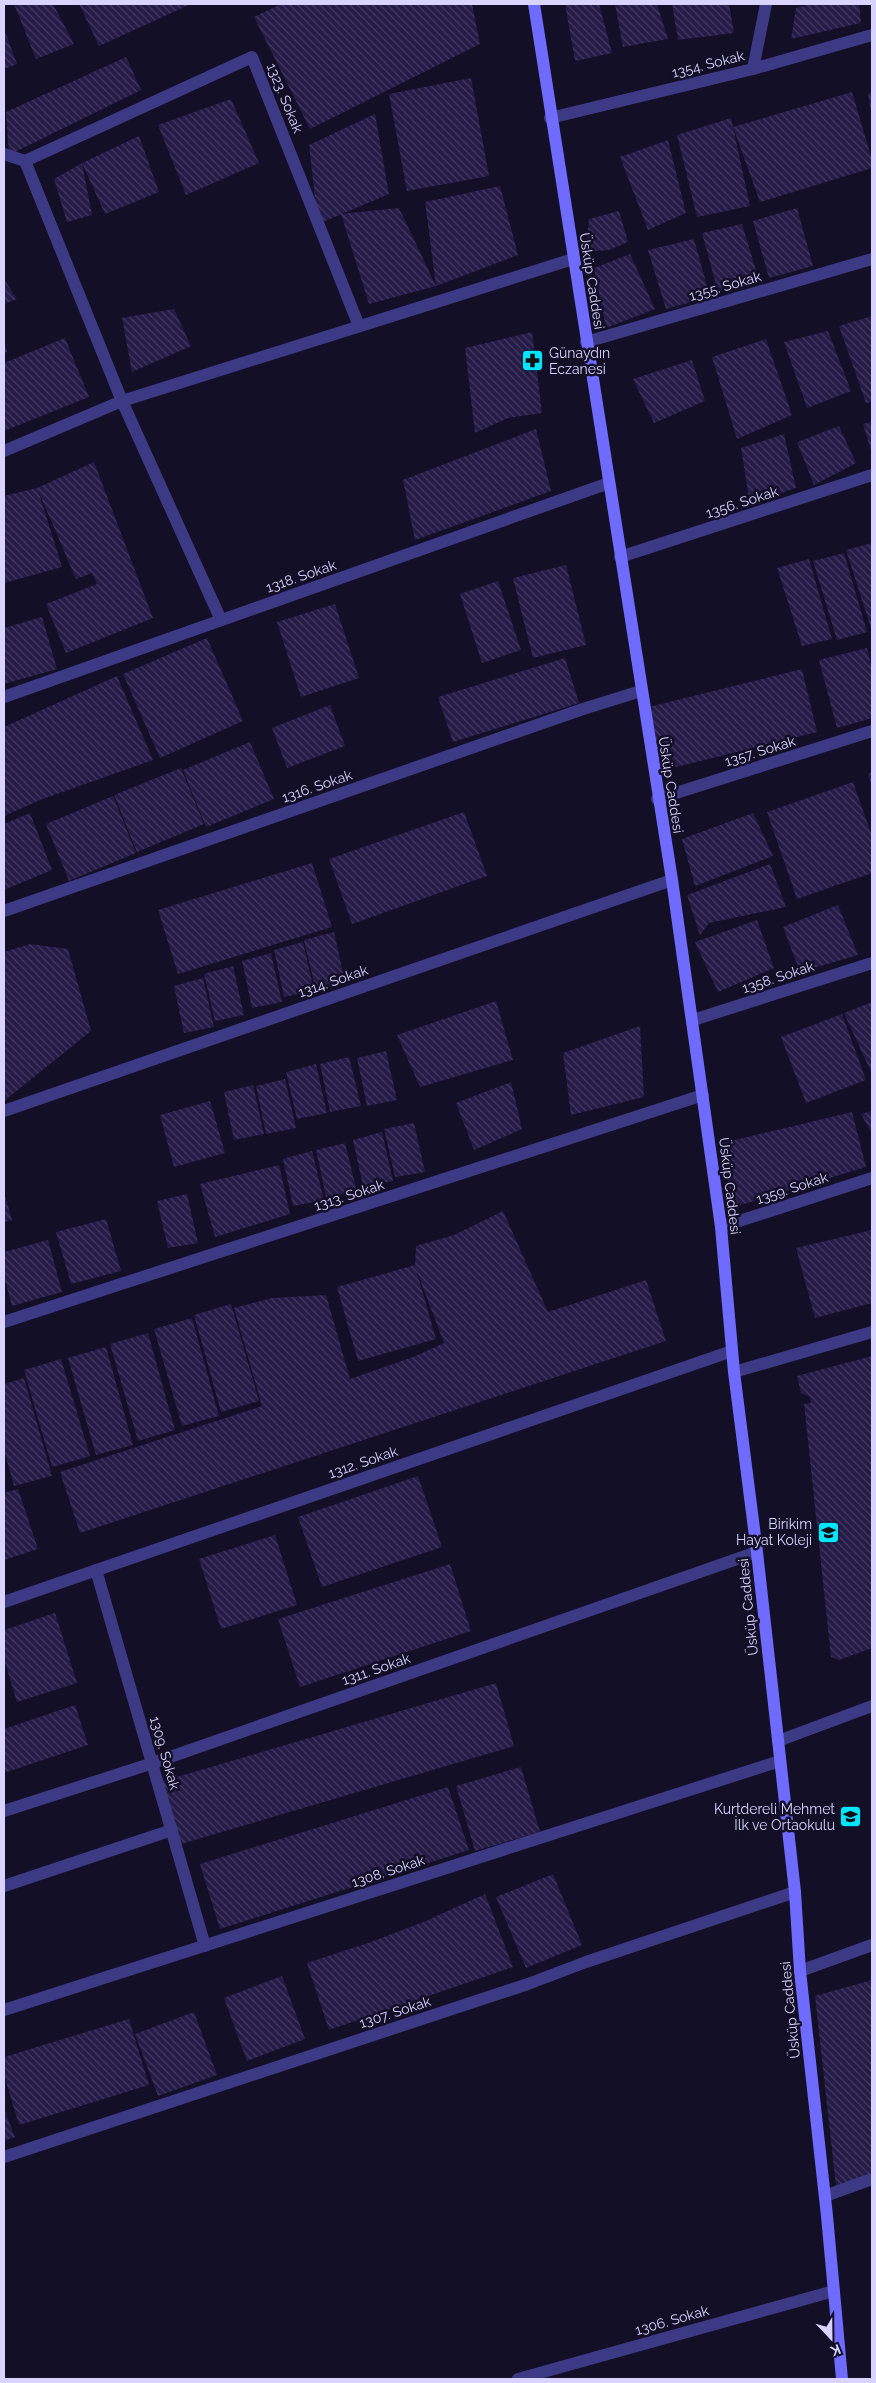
<svg xmlns="http://www.w3.org/2000/svg" width="876" height="2383" viewBox="0 0 876 2383" font-family="Raleway,sans-serif">
	<defs>
		<pattern id="building-back-hatch" width="6" height="6" patternUnits="userSpaceOnUse" patternTransform="scale(1.25)"><rect width="6" height="6" fill="#241b47"/><path d="M-1 5l2 2M0 0l6 6M5-1l2 2" fill="none" stroke="#433b63"/></pattern>
	</defs>
	<rect width="100%" height="100%" fill="#130f26"/>
	<g fill="url(#building-back-hatch)">
		<polygon points="14,4 53,4 74,44 36,59"/>
		<polygon points="79,4 191,4 99,46"/>
		<polygon points="281,4 472,4 480,44 310,129 254,17"/>
		<polygon points="565,4 599,4 612,53 575,61"/>
		<polygon points="615,4 657,4 668,39 623,47"/>
		<polygon points="672,4 729,4 734,33 678,40"/>
		<polygon points="811,4 859,4 861,23 791,39 796,8"/>
		<polygon points="4,29 17,64 4,69"/>
		<polygon points="126,57 141,90 9,155 6,112"/>
		<polygon points="471,78 489,176 407,191 389,94"/>
		<polygon points="852,92 872,160 872,168 760,202 733,127 750,206 697,217 677,135 731,118 733,127"/>
		<polygon points="872,92 872,113 871,113 868,94"/>
		<polygon points="231,99 259,163 186,195 158,125"/>
		<polygon points="375,114 389,194 318,224 309,145"/>
		<polygon points="139,136 159,192 105,214 82,163"/>
		<polygon points="668,140 686,213 648,230 620,157"/>
		<polygon points="82,163 92,215 67,222 54,179"/>
		<polygon points="500,186 518,255 436,286 369,304 341,214 399,208 436,286 425,202"/>
		<polygon points="797,208 813,266 769,278 753,221"/>
		<polygon points="619,211 628,242 609,250 586,252 589,219"/>
		<polygon points="742,224 759,280 718,292 702,233"/>
		<polygon points="694,239 710,297 666,309 648,250"/>
		<polygon points="630,254 655,309 606,328 594,268"/>
		<polygon points="4,279 17,299 4,304"/>
		<polygon points="174,309 191,346 132,372 122,318"/>
		<polygon points="872,316 872,402 866,403 839,326"/>
		<polygon points="828,331 851,391 807,408 784,342"/>
		<polygon points="532,332 542,413 508,418 475,433 465,348"/>
		<polygon points="65,338 89,397 4,431 4,363"/>
		<polygon points="4,339 7,352 4,353"/>
		<polygon points="766,339 792,415 737,439 712,357"/>
		<polygon points="692,360 705,401 654,423 633,379"/>
		<polygon points="872,422 872,454 863,424"/>
		<polygon points="839,426 856,463 814,485 797,442"/>
		<polygon points="536,429 551,491 415,540 403,480"/>
		<polygon points="784,434 796,488 750,504 741,448"/>
		<polygon points="94,462 153,618 66,653 46,604 97,584 92,573 76,579 38,490 62,567 4,583 4,496 37,488"/>
		<polygon points="872,543 872,628 871,628 846,550"/>
		<polygon points="844,553 867,632 837,640 813,561"/>
		<polygon points="809,559 832,639 802,646 777,568"/>
		<polygon points="566,565 586,645 533,658 513,578"/>
		<polygon points="498,581 521,650 482,663 460,594"/>
		<polygon points="335,604 359,678 301,697 277,622"/>
		<polygon points="42,617 57,669 4,684 4,628"/>
		<polygon points="207,638 243,721 160,758 123,674"/>
		<polygon points="867,648 872,669 872,718 837,728 819,660"/>
		<polygon points="565,658 579,703 453,742 438,697"/>
		<polygon points="802,669 817,732 660,771 645,708"/>
		<polygon points="117,676 153,760 40,800 4,816 4,727"/>
		<polygon points="330,705 345,746 287,768 272,728"/>
		<polygon points="250,742 274,799 206,827 183,770"/>
		<polygon points="181,768 204,824 137,852 114,795"/>
		<polygon points="872,772 872,787 868,774"/>
		<polygon points="853,782 872,836 872,873 797,899 767,812"/>
		<polygon points="113,796 136,853 69,881 46,824"/>
		<polygon points="464,812 487,876 352,924 329,859"/>
		<polygon points="30,813 52,870 4,890 4,824"/>
		<polygon points="753,813 773,856 695,886 682,839"/>
		<polygon points="312,863 332,927 178,974 158,910"/>
		<polygon points="770,864 786,907 709,923 700,935 687,895"/>
		<polygon points="838,905 858,955 800,972 783,927"/>
		<polygon points="757,920 774,968 718,992 695,942"/>
		<polygon points="334,932 345,982 315,987 304,940"/>
		<polygon points="303,942 314,991 284,997 274,950"/>
		<polygon points="30,944 68,949 91,1031 4,1101 4,952"/>
		<polygon points="271,953 282,1002 252,1008 242,961"/>
		<polygon points="233,966 244,1015 215,1021 204,974"/>
		<polygon points="203,978 214,1027 184,1033 174,986"/>
		<polygon points="496,1001 513,1060 420,1087 397,1035"/>
		<polygon points="872,1002 872,1074 844,1013"/>
		<polygon points="842,1014 866,1080 806,1103 781,1037"/>
		<polygon points="640,1026 644,1097 571,1115 563,1053"/>
		<polygon points="386,1051 397,1100 367,1106 357,1058"/>
		<polygon points="349,1057 361,1106 330,1112 320,1064"/>
		<polygon points="316,1064 327,1113 297,1119 286,1072"/>
		<polygon points="285,1079 296,1128 266,1134 256,1086"/>
		<polygon points="511,1082 522,1129 474,1150 456,1103"/>
		<polygon points="253,1085 264,1134 234,1140 224,1092"/>
		<polygon points="210,1101 225,1153 174,1167 160,1115"/>
		<polygon points="872,1111 872,1134 861,1114"/>
		<polygon points="852,1112 866,1167 734,1207 718,1144"/>
		<polygon points="414,1123 425,1172 395,1177 384,1129"/>
		<polygon points="382,1132 393,1181 363,1186 353,1140"/>
		<polygon points="345,1143 357,1192 326,1197 316,1150"/>
		<polygon points="312,1151 324,1200 293,1206 283,1159"/>
		<polygon points="279,1165 290,1214 215,1237 200,1184"/>
		<polygon points="4,1192 12,1220 4,1222"/>
		<polygon points="187,1194 198,1243 168,1248 157,1201"/>
		<polygon points="503,1211 548,1312 646,1280 666,1341 80,1533 60,1472 262,1406 234,1308 272,1298 326,1295 350,1379 413,1357 444,1343 416,1269 436,1339 358,1361 337,1287 415,1265 416,1246 454,1235"/>
		<polygon points="106,1219 121,1271 71,1284 56,1232"/>
		<polygon points="872,1230 872,1303 815,1318 796,1248"/>
		<polygon points="48,1240 62,1292 12,1306 4,1276 4,1252"/>
		<polygon points="231,1304 259,1401 221,1412 194,1315"/>
		<polygon points="192,1318 219,1416 182,1426 154,1329"/>
		<polygon points="148,1333 175,1430 138,1441 110,1344"/>
		<polygon points="106,1347 133,1445 96,1455 68,1358"/>
		<polygon points="872,1356 872,1648 839,1660 831,1657 804,1404 811,1403 810,1397 801,1393 797,1376"/>
		<polygon points="61,1359 90,1456 52,1467 24,1370"/>
		<polygon points="24,1378 52,1476 14,1486 4,1450 4,1384"/>
		<polygon points="418,1476 442,1547 322,1587 298,1517"/>
		<polygon points="18,1489 38,1549 4,1560 4,1493"/>
		<polygon points="275,1535 297,1605 221,1629 199,1559"/>
		<polygon points="450,1564 471,1631 300,1687 278,1619"/>
		<polygon points="55,1613 77,1683 17,1702 4,1659 4,1630"/>
		<polygon points="496,1683 514,1746 181,1844 163,1781"/>
		<polygon points="75,1705 88,1745 4,1773 4,1729"/>
		<polygon points="521,1767 540,1832 475,1851 456,1786"/>
		<polygon points="448,1787 469,1850 220,1929 200,1864"/>
		<polygon points="553,1874 582,1945 526,1968 496,1897"/>
		<polygon points="485,1894 513,1967 329,2030 307,1963 368,1943 426,1921"/>
		<polygon points="282,1976 305,2039 247,2061 224,1998"/>
		<polygon points="872,1980 872,2174 836,2186 815,1996"/>
		<polygon points="194,2012 217,2075 158,2096 135,2034"/>
		<polygon points="129,2019 149,2085 19,2125 4,2075 4,2057"/>
		<polygon points="4,2109 15,2137 4,2141"/>
	</g>
	<g fill="none" stroke-linecap="round" stroke-linejoin="round">
		<g stroke="#3d3a85" stroke-width="12">
			<polyline points="734,1372 872,1332"/>
			<polyline points="778,1741 872,1706"/>
			<polyline points="4,1886 172,1830"/>
		</g>
		<g stroke="#3d3a85" stroke-width="12">
			<polyline points="753,69 766,4"/>
			<polyline points="550,118 753,69 872,35"/>
			<polyline points="4,154 25,161 122,401 221,620"/>
			<polyline points="25,161 252,57 359,326"/>
			<polyline points="586,342 872,259"/>
			<polyline points="4,451 122,401 573,259"/>
			<polyline points="620,557 872,475"/>
			<polyline points="4,697 609,483"/>
			<polyline points="657,799 872,731"/>
			<polyline points="4,911 583,709 641,691"/>
			<polyline points="693,1020 872,963"/>
			<polyline points="4,1111 672,880"/>
			<polyline points="721,1227 872,1178"/>
			<polyline points="4,1322 703,1095"/>
			<polyline points="96,1570 205,1946"/>
			<polyline points="4,1602 732,1351"/>
			<polyline points="4,1811 153,1763 757,1552"/>
			<polyline points="800,1971 872,1945"/>
			<polyline points="4,2010 780,1761"/>
			<polyline points="4,2157 528,1984 586,1962 795,1892"/>
			<polyline points="825,2196 872,2179"/>
			<polyline points="518,2379 834,2291"/>
		</g>
		<polyline stroke="#6f6bff" stroke-width="12" points="534,4 672,880 721,1227 734,1372 757,1552 795,1892 800,1971 827,2216 842,2379"/>
	</g>
	<defs>
		<symbol id="pharmacy-square" viewBox="-11 -11 22 22"><rect x="-9" y="-9" width="18" height="18" rx="4" fill="#00e5ff" stroke="#130f26"/><path d="M-2-6h4v4h4v4h-4v4h-4v-4h-4v-4h4Z" fill="#111"/></symbol>
		<symbol id="school-square" viewBox="-11 -11 22 22"><rect x="-9" y="-9" width="18" height="18" rx="4" fill="#00e5ff" stroke="#130f26"/><path d="M0-5L7-2L0 1L-7-2ZM-4 1L0 2.5L4 1V4Q0 6-4 4Z" fill="#111"/></symbol>
	</defs>
	<g fill-rule="evenodd">
		<use href="#pharmacy-square" x="520" y="348" width="25" height="25"/>
		<use href="#school-square" x="816" y="1520" width="25" height="25"/>
		<use href="#school-square" x="838" y="1804" width="25" height="25"/>
	</g>
	<g text-anchor="middle" stroke-width="5" stroke-linejoin="round" paint-order="stroke">
		<g font-size="14" fill="#d9d4ff" stroke="#130f26">
			<text transform="translate(708 64) rotate(-14)" y="5">1354. Sokak</text>
			<text transform="translate(285 98) rotate(68)" y="5">1323. Sokak</text>
			<text transform="translate(592 281) rotate(81)" y="5">Üsküp Caddesi</text>
			<text transform="translate(725 286) rotate(-16)" y="5">1355. Sokak</text>
			<text transform="translate(742 502) rotate(-18)" y="5">1356. Sokak</text>
			<text transform="translate(301 576) rotate(-19)" y="5">1318. Sokak</text>
			<text transform="translate(760 751) rotate(-17)" y="5">1357. Sokak</text>
			<text transform="translate(671 785) rotate(81)" y="5">Üsküp Caddesi</text>
			<text transform="translate(317 786) rotate(-19)" y="5">1316. Sokak</text>
			<text transform="translate(778 977) rotate(-18)" y="5">1358. Sokak</text>
			<text transform="translate(333 981) rotate(-19)" y="5">1314. Sokak</text>
			<text transform="translate(730 1186) rotate(83)" y="5">Üsküp Caddesi</text>
			<text transform="translate(792 1188) rotate(-18)" y="5">1359. Sokak</text>
			<text transform="translate(349 1195) rotate(-18)" y="5">1313. Sokak</text>
			<text transform="translate(363 1462) rotate(-19)" y="5">1312. Sokak</text>
			<text transform="translate(748 1607) rotate(-96)" y="5">Üsküp Caddesi</text>
			<text transform="translate(376 1669) rotate(-19)" y="5">1311. Sokak</text>
			<text transform="translate(165 1753) rotate(74)" y="5">1309. Sokak</text>
			<text transform="translate(388 1871) rotate(-18)" y="5">1308. Sokak</text>
			<text transform="translate(790 2010) rotate(-96)" y="5">Üsküp Caddesi</text>
			<text transform="translate(395 2012) rotate(-18)" y="5">1307. Sokak</text>
			<text transform="translate(672 2320) rotate(-16)" y="5">1306. Sokak</text>
		</g>
		<g font-size="14" fill="#d9d4ff" stroke="#130f26" text-anchor="end">
			<text x="549" y="358" text-anchor="start">Günaydın<tspan x="549" dy="16">Eczanesi</tspan></text>
			<text x="812" y="1529">Birikim<tspan x="812" dy="16">Hayat Koleji</tspan></text>
			<text x="835" y="1814">Kurtdereli Mehmet<tspan x="835" dy="16">İlk ve Ortaokulu</tspan></text>
		</g>
	</g>
	<rect width="876" height="2383" fill="none" stroke="#d9d4ff" stroke-width="10"/>
	<g transform="translate(831 2338) rotate(158)" stroke="#130f26" stroke-width="4" paint-order="stroke">
	<path d="M0-4L9 19L0 12L-9 19Z" fill="#d9d4ff"/>
	<text y="-8" font-size="14" font-weight="bold" text-anchor="middle" fill="#d9d4ff">K</text>
	</g>
</svg>
